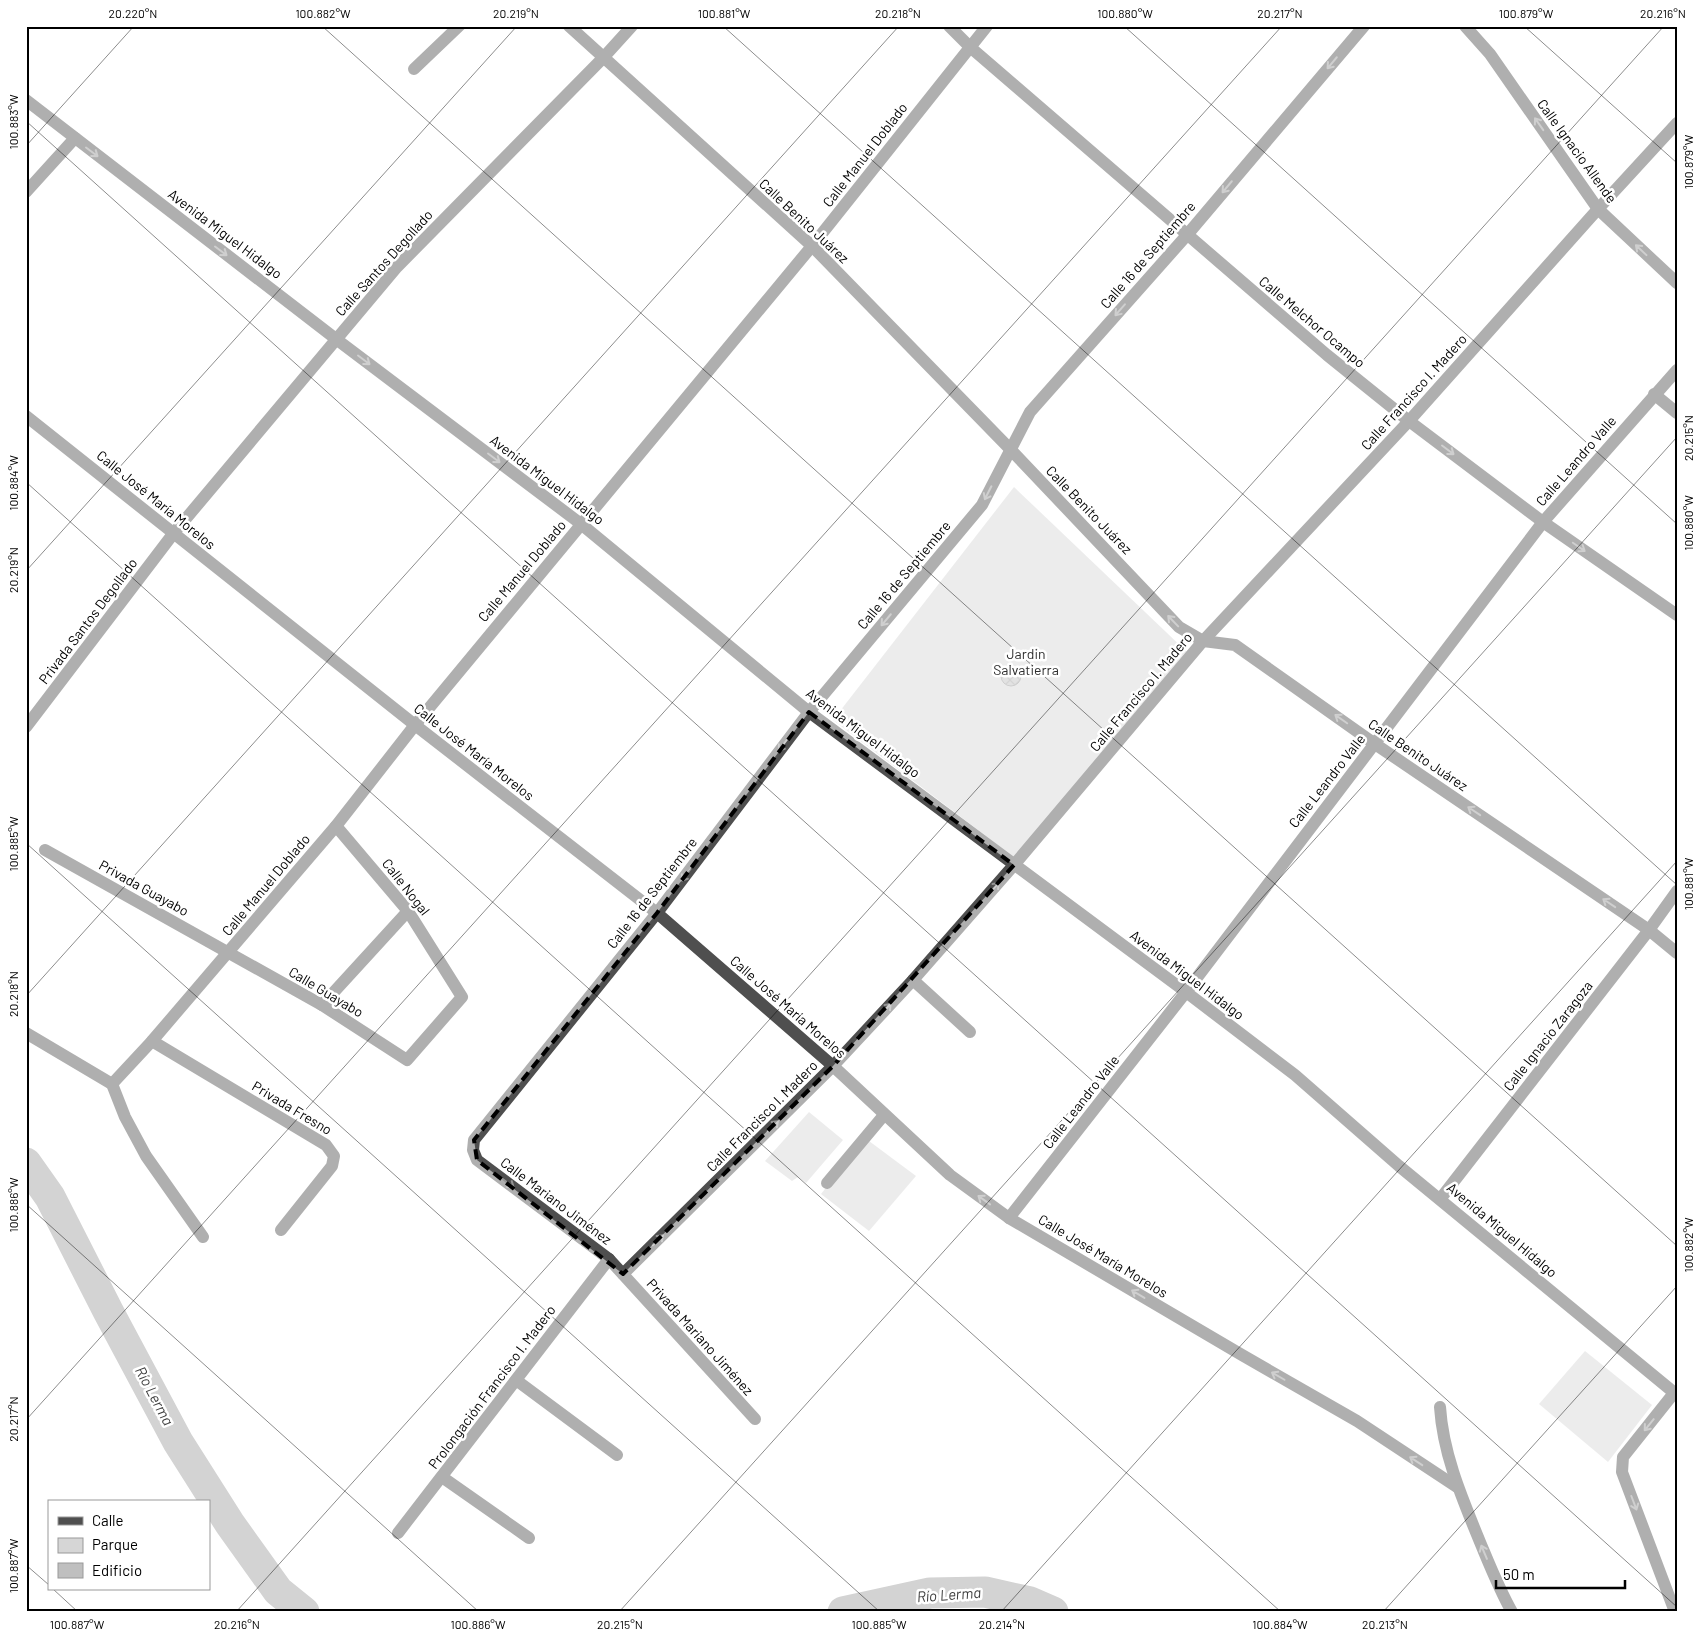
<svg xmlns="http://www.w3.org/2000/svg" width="1703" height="1638" viewBox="0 0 1703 1638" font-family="Barlow,sans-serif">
	<defs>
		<pattern id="building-cross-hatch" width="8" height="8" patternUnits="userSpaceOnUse" patternTransform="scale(1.25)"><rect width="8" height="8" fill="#bfbfbf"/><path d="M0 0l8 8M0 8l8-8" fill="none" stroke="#a2a2a2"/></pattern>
	</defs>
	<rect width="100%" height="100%" fill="#fff"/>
	<g fill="#d6d6d6">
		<polygon points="1014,487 1188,653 1015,858 833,720"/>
		<polygon points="809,1112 843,1140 806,1183 798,1177 792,1181 765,1161"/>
		<polygon points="865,1138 916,1176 869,1231 821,1194"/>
		<polygon points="1585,1351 1652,1405 1608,1462 1539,1404"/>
	</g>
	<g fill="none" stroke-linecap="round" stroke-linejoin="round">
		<g stroke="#9d9d9d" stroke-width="31">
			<polyline points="26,1163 50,1197 108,1311 178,1442 230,1524 278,1591 304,1612"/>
			<polyline points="843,1612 930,1593 985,1592 1030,1602 1053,1612"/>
		</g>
	</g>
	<circle fill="url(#building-cross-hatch)" stroke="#939393" cx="1011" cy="676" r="10"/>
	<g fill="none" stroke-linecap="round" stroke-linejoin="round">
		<g stroke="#4f4f4f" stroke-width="12">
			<polyline points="569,26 812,246 1011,450 1179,627 1203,641 1235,645 1375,744 1649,930 1677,953"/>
			<polyline points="949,26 970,47 1327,355 1409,421 1543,522 1677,615"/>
			<polyline points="1465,26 1490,54 1598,209 1677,283"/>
			<polyline points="414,69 459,26"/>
			<polyline points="26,100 336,339 581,524 809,712 1186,992 1295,1075 1399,1166 1677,1395"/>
			<polyline points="26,192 75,138"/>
			<polyline points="1654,394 1677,413"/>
			<polyline points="26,416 415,725 657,913 833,1066 950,1175 1009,1218 1242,1355 1357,1421 1457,1487"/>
			<polyline points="26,727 173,534 397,267 603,58 632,26"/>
			<polyline points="45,850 322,1005 407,1060 462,997 408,911 336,826"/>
			<polyline points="913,980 970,1032"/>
			<polyline points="322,1005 408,911"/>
			<polyline points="26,1033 112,1084 125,1117 146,1156 203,1237"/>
			<polyline points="152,1041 326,1145 334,1156 332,1166 281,1230"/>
			<polyline points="112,1084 152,1041 336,826 415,725 812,246 987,26"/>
			<polyline points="827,1183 884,1115"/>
			<polyline points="1441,1198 1649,930 1677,891"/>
			<polyline points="1009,1218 1186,992 1543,522 1677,370"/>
			<polyline points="623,1274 833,1066 913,980 1014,865 1203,641 1409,421 1598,209 1677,123"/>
			<polyline points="516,1380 617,1455"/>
			<polyline points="1674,1393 1623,1457 1622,1472 1675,1612"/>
			<path d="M1440 1407C1443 1454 1462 1498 1480 1542 1490 1566 1499 1589 1512 1612"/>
			<polyline points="755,1419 609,1259 477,1160 473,1150 474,1140 657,913 809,712 982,505 1030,412 1187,235 1364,26"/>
			<polyline points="442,1477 529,1538"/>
			<polyline points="398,1533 609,1259"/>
		</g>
	</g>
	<defs><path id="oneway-shaft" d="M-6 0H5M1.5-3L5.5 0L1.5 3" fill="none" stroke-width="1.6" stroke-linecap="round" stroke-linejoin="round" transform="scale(1.25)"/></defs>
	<g stroke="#959595">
		<use href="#oneway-shaft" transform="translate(1332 63) rotate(130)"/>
		<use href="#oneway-shaft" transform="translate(1539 124) rotate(-125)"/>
		<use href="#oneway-shaft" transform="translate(92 152) rotate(37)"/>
		<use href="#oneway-shaft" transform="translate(1227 187) rotate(130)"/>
		<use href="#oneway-shaft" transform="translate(1641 250) rotate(-137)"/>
		<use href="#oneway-shaft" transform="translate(221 251) rotate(37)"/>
		<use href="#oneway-shaft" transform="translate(1120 310) rotate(131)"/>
		<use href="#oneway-shaft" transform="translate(364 360) rotate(37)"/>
		<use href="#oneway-shaft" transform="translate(1448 450) rotate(37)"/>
		<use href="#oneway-shaft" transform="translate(494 458) rotate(37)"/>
		<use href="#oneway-shaft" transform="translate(988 493) rotate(117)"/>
		<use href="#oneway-shaft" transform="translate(1579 547) rotate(35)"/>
		<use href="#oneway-shaft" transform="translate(886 620) rotate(130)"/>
		<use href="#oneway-shaft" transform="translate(1173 621) rotate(-134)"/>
		<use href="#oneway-shaft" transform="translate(1341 719) rotate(-145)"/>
		<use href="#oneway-shaft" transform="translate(783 745) rotate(127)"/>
		<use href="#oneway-shaft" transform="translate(1474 811) rotate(-146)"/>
		<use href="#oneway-shaft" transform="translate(686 875) rotate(127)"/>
		<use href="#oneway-shaft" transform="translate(994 888) rotate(-48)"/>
		<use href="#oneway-shaft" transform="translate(1609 903) rotate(-146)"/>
		<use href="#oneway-shaft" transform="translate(886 1009) rotate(-47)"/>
		<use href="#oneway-shaft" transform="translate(773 1126) rotate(-45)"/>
		<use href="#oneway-shaft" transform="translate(508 1183) rotate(37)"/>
		<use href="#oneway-shaft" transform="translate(984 1200) rotate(-144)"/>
		<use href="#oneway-shaft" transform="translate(658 1240) rotate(-45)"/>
		<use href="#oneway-shaft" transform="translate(1138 1294) rotate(-149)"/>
		<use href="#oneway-shaft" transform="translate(1278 1376) rotate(-150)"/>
		<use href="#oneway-shaft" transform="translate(1649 1425) rotate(129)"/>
		<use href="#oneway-shaft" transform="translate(1416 1461) rotate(-147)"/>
		<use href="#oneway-shaft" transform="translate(1634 1503) rotate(69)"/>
		<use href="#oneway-shaft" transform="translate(1484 1552) rotate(-113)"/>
	</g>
	<path d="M0 0H1703V1638H0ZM809 712 1014 865 833 1066 623 1274 477 1160 474 1140 657 913Z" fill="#fff" fill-opacity=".55" fill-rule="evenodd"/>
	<path fill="none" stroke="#000" stroke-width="4" stroke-dasharray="10 6" stroke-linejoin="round" d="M809 712 1014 865 833 1066 623 1274 477 1160 474 1140 657 913Z"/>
	<path fill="none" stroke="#000" stroke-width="1" stroke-opacity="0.45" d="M322 26 1677 1246M723 26 1677 885M1124 26 1677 524M1524 26 1677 163M26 121 1677 1607M26 146 134 26M26 482 1281 1612M26 571 517 26M26 843 880 1612M26 996 899 26M26 1204 479 1612M26 1420 1282 26M26 1565 49 1585M53 1589 78 1612M236 1612 1664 26M619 1612 1677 437M1001 1612 1677 861M1383 1612 1677 1286"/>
	<g text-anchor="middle" stroke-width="5" stroke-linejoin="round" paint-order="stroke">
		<g font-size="14" fill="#000" stroke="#fff">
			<text transform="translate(1577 151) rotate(54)" y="5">Calle Ignacio Allende</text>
			<text transform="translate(865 155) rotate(-52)" y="5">Calle Manuel Doblado</text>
			<text transform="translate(804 221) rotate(43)" y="5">Calle Benito Juárez</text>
			<text transform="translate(225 234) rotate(37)" y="5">Avenida Miguel Hidalgo</text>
			<text transform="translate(1148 255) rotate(-49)" y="5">Calle 16 de Septiembre</text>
			<text transform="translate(384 263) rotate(-48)" y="5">Calle Santos Degollado</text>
			<text transform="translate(1312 322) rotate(40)" y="5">Calle Melchor Ocampo</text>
			<text transform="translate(1414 392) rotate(-48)" y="5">Calle Francisco I. Madero</text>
			<text transform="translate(1576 461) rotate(-49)" y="5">Calle Leandro Valle</text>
			<text transform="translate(547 480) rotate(37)" y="5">Avenida Miguel Hidalgo</text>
			<text transform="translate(156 500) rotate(39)" y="5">Calle José María Morelos</text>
			<text transform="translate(1089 510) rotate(46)" y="5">Calle Benito Juárez</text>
			<text transform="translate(522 571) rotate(-50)" y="5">Calle Manuel Doblado</text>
			<text transform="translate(904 575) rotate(-50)" y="5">Calle 16 de Septiembre</text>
			<text transform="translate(88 621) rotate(-53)" y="5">Privada Santos Degollado</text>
			<text transform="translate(1141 692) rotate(-50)" y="5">Calle Francisco I. Madero</text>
			<text transform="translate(863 733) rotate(37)" y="5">Avenida Miguel Hidalgo</text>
			<text transform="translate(474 752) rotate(38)" y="5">Calle José María Morelos</text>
			<text transform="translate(1418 755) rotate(34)" y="5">Calle Benito Juárez</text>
			<text transform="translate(1327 781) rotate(-52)" y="5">Calle Leandro Valle</text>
			<text transform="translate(266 885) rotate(-50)" y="5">Calle Manuel Doblado</text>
			<text transform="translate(406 887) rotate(52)" y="5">Calle Nogal</text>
			<text transform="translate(144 888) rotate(29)" y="5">Privada Guayabo</text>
			<text transform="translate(652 893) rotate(-52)" y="5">Calle 16 de Septiembre</text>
			<text transform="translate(1187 975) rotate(37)" y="5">Avenida Miguel Hidalgo</text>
			<text transform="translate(326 992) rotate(31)" y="5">Calle Guayabo</text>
			<text transform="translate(788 1007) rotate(41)" y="5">Calle José María Morelos</text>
			<text transform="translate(1548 1036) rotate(-52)" y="5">Calle Ignacio Zaragoza</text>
			<text transform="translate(1081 1102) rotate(-52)" y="5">Calle Leandro Valle</text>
			<text transform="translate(292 1108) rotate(31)" y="5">Privada Fresno</text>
			<text transform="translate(762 1116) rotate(-45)" y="5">Calle Francisco I. Madero</text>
			<text transform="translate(556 1201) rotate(37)" y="5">Calle Mariano Jiménez</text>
			<text transform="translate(1502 1230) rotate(40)" y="5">Avenida Miguel Hidalgo</text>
			<text transform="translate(1103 1256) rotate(31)" y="5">Calle José María Morelos</text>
			<text transform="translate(700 1337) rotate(48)" y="5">Privada Mariano Jiménez</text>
			<text transform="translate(492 1387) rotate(-53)" y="5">Prolongación Francisco I. Madero</text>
		</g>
		<g font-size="14" fill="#2d2d2d" stroke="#fff">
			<text x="1026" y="659">Jardin<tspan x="1026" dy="16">Salvatierra</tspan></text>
		</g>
		<g font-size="15" font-style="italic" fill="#3e3e3e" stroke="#fff">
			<text transform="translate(154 1396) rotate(62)" y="5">Río Lerma</text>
			<text transform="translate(949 1595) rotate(-4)" y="5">Río Lerma</text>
		</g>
	</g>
	<rect width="1703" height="1638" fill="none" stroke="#ffffff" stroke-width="55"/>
	<rect x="48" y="1500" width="162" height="90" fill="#ffffff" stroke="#999999"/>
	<rect x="58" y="1517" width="25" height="8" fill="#4f4f4f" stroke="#999999"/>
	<text x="92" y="1526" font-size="15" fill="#000000">Calle</text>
	<rect x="58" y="1538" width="25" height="15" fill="#d6d6d6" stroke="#999999"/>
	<text x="92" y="1550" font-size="15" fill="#000000">Parque</text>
	<rect x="58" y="1563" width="25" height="15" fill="#bfbfbf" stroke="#999999"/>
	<text x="92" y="1576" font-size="15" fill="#000000">Edificio</text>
	<path d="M1496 1580v8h129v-8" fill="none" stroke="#000000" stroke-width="2.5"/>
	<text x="1503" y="1580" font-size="15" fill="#000000" stroke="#ffffff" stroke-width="4" paint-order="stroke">50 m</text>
	<rect x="28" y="28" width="1648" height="1582" fill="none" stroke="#000" stroke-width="2"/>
	<g font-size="12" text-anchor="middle" fill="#000">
		<text x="133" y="18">20.220°N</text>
		<text x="323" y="18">100.882°W</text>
		<text x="516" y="18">20.219°N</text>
		<text x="724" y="18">100.881°W</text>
		<text x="898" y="18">20.218°N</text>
		<text x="1125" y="18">100.880°W</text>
		<text x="1280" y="18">20.217°N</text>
		<text x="1526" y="18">100.879°W</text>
		<text x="1663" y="18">20.216°N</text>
		<text transform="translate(14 122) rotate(-90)" y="4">100.883°W</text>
		<text transform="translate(1689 162) rotate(-90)" y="4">100.879°W</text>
		<text transform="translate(1689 438) rotate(-90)" y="4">20.215°N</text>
		<text transform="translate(14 483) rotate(-90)" y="4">100.884°W</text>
		<text transform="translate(1689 523) rotate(-90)" y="4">100.880°W</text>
		<text transform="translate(14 570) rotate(-90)" y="4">20.219°N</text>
		<text transform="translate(14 844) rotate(-90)" y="4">100.885°W</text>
		<text transform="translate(1689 884) rotate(-90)" y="4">100.881°W</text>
		<text transform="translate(14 994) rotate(-90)" y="4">20.218°N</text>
		<text transform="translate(14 1205) rotate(-90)" y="4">100.886°W</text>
		<text transform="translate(1689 1245) rotate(-90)" y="4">100.882°W</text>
		<text transform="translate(14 1419) rotate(-90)" y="4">20.217°N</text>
		<text transform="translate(14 1566) rotate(-90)" y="4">100.887°W</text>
		<text x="77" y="1629">100.887°W</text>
		<text x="237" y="1629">20.216°N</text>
		<text x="478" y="1629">100.886°W</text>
		<text x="620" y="1629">20.215°N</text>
		<text x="879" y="1629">100.885°W</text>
		<text x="1002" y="1629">20.214°N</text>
		<text x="1280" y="1629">100.884°W</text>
		<text x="1385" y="1629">20.213°N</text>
	</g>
</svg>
